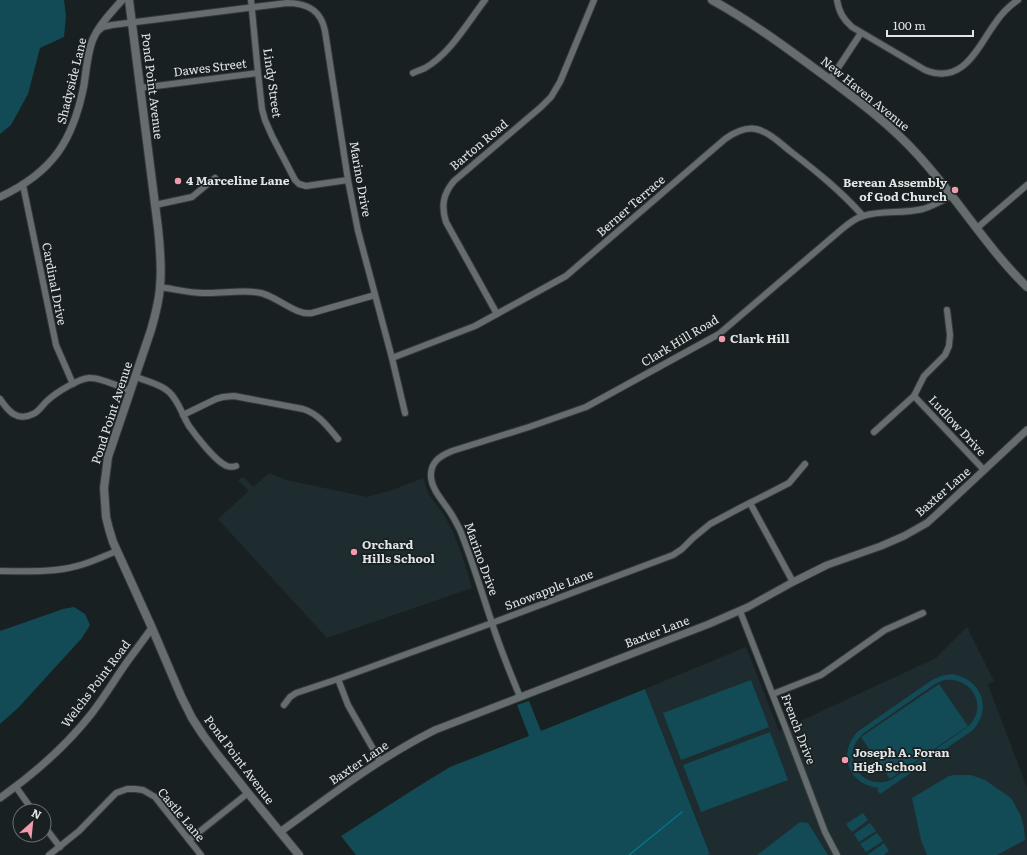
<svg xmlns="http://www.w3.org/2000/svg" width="1027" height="855" viewBox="0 0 1027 855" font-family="Literata,serif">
	<rect width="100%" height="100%" fill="#192021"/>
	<g fill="#1e2c30">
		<polygon points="269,473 286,480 367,497 392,490 423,478 428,493 444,515 453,532 464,561 472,588 327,638 218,519 249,491 238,480 243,477 253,487"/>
		<polygon points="967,627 994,681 988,685 1027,788 1027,855 707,855 710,853 645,689 746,647 779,731 936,658"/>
	</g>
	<g fill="#124a56" fill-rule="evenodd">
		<polygon points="0,0 64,0 66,16 64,37 40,48 28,94 11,125 0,134"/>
		<polygon points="74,607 85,614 90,625 82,638 18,708 0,724 0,631 63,609"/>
		<path d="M951 674C981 678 993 708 973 730L880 794 877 790 879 788C849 785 837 755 857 732L932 680 941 676ZM944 680C973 676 990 709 966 728L891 780C860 792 838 754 864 733L935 684Z"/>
		<polygon points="751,680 769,727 681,760 663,713"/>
		<polygon points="939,684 968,726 890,779 861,737"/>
		<polygon points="645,689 710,854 707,855 356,855 341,836 419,786 450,767 529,736 517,705 529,701 541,731"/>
		<polygon points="770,732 788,780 701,812 683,765"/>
		<polygon points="954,775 971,775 985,780 1011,798 1020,814 1024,827 1025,840 997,855 927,855 921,840 912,798 949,776"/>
		<polygon points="863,813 868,820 852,832 846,824"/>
		<polygon points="800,822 808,823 828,855 757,855"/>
		<polygon points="870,823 876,831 859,842 854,834"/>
		<polygon points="877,833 883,841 866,852 860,844"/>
		<polygon points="884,843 889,851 884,855 867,855"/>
	</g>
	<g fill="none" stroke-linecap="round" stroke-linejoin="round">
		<polyline stroke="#01758b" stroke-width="1.5" points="629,855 682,812"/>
		<defs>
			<g id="minor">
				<polyline points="251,0 258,73 262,109 265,120 272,136 295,180 299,184 306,186 348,180"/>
				<path d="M837 0C839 12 843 19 852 27L925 70C964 86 978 46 996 22 1002 13 1009 6 1018 0"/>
				<path d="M97 32 103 27 112 25 287 3C307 3 321 10 325 31L348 180 358 231 392 358 405 413"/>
				<path d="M413 73C417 71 421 70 425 68 450 54 468 22 485 0"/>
				<polyline points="830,80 861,33"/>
				<polyline points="140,88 258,73"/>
				<polyline points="23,185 56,345 73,384"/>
				<polyline points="155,205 192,197 215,178"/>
				<polyline points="977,228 1027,185"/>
				<path d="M160 287C174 289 189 293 203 293 221 294 244 289 261 293 278 297 296 316 312 313L375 295"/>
				<path d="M497 314 446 222C441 206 443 194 454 181L541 107 551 97 560 82 594 0"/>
				<path d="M392 358 475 326 566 276 725 139C735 132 745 127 756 129 769 132 780 143 790 151 816 171 841 191 863 216"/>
				<path d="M136 377C146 381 161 384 169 392 179 401 182 415 189 426 196 436 216 462 227 466 230 467 233 467 236 466"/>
				<polyline points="914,396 984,470"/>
				<path d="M0 399C8 411 17 422 33 414 39 412 43 404 48 400 57 392 78 379 89 378 100 377 120 387 131 391"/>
				<path d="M183 415 216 399 223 397 234 396 303 409C319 414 328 427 338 439"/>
				<polyline points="874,432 914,396 924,376 945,355 949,346 950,335 948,318 947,310"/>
				<polyline points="750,503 793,582"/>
				<path d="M0 571C25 571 52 573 77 566 90 563 104 556 117 551"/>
				<polyline points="740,611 786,729 825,832 837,855"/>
				<polyline points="338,679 348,705 380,761"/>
				<polyline points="773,694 821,675 885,630 923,613"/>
				<path d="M520 697C510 672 499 646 491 620 481 590 472 560 460 530 457 524 454 518 450 512 443 501 432 490 431 477 430 462 440 456 452 451L529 427 586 407 719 334 842 229C848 224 855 218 863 216 882 210 903 214 923 209 933 206 942 201 951 196"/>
				<polyline points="284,705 290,697 296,693 338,679 492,623 673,555 682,549 693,538 710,524 738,509 789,483 805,464"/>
				<polyline points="16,787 33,811"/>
				<polyline points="44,826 60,847"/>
				<polyline points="189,840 248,793"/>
				<polyline points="49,855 79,831 116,793 127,789 135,789 143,790 155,797 201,855"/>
			</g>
			<g id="tertiary">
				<path d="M0 197C53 172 73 141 84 85 86 72 88 48 94 37 100 23 112 12 122 0"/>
				<path d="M0 798C34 774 67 745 92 713 105 696 115 679 127 662 135 651 144 639 152 628"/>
				<path d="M280 832C330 796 379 758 435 730L709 624 748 607 793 582 827 565 881 546 904 536 927 523 937 514 1027 430"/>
			</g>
			<g id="secondary">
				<path d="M129 0 158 228C160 247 162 268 160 287 159 302 155 316 151 330L108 457 104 488 106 517 109 529 113 542 152 628 181 696 192 718 203 735 217 754 248 793 299 855"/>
				<path d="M712 0C752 22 788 49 825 76 857 100 890 124 917 154 956 196 986 247 1027 287"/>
			</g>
		</defs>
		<use href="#minor" stroke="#35393b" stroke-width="8"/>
		<use href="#tertiary" stroke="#35393b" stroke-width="9"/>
		<use href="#secondary" stroke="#35393b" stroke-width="10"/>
		<use href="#minor" stroke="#656d6f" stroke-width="6"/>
		<use href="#tertiary" stroke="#656d6f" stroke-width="7"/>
		<use href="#secondary" stroke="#656d6f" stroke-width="8"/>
	</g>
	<g fill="#f39aac" stroke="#192021" stroke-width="1.5">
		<circle cx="178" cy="181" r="4"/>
		<circle cx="955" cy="190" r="4"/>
		<circle cx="722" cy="339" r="4"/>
		<circle cx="354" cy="552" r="4"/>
		<circle cx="845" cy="760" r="4"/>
	</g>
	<g text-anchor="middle" stroke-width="3.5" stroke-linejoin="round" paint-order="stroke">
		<g font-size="12" fill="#e1e5e6" stroke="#192021">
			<text transform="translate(210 68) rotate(-7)" y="4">Dawes Street</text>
			<text transform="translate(72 81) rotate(-76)" y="4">Shadyside Lane</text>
			<text transform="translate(272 83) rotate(82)" y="4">Lindy Street</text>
			<text transform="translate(152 86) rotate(83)" y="4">Pond Point Avenue</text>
			<text transform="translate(865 94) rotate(39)" y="4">New Haven Avenue</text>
			<text transform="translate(479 145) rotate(-40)" y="4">Barton Road</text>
			<text transform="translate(360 179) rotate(80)" y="4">Marino Drive</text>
			<text transform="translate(631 206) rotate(-41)" y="4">Berner Terrace</text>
			<text transform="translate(54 284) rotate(79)" y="4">Cardinal Drive</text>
			<text transform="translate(680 341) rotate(-31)" y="4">Clark Hill Road</text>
			<text transform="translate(112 413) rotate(-72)" y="4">Pond Point Avenue</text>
			<text transform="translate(957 426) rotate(47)" y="4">Ludlow Drive</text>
			<text transform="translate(943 492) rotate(-41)" y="4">Baxter Lane</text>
			<text transform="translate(481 559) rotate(70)" y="4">Marino Drive</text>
			<text transform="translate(549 590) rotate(-21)" y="4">Snowapple Lane</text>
			<text transform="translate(657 632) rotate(-21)" y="4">Baxter Lane</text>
			<text transform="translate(96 684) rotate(-53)" y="4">Welchs Point Road</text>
			<text transform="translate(798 729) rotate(69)" y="4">French Drive</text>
			<text transform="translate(239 760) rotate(53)" y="4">Pond Point Avenue</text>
			<text transform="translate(359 763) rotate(-34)" y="4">Baxter Lane</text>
			<text transform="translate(181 815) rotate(50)" y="4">Castle Lane</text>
		</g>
		<g font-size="12" font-weight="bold" fill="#e1e5e6" stroke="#192021" text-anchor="start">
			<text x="186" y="185">4 Marceline Lane</text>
			<text x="947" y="187" text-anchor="end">Berean Assembly<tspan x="947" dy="14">of God Church</tspan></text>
			<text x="730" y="343">Clark Hill</text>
			<text x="362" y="549">Orchard<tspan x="362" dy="14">Hills School</tspan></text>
			<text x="853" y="757">Joseph A. Foran<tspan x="853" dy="14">High School</tspan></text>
		</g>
	</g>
	<g transform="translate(32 823) rotate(27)"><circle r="19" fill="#192021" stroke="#696f70"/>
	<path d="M0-3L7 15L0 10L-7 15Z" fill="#f39aac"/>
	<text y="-6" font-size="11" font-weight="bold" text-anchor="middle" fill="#e1e5e6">N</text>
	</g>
	<path d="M887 30v6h86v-6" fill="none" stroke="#e1e5e6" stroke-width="2"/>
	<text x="893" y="30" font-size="12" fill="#e1e5e6" stroke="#192021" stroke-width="3" paint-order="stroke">100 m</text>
</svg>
